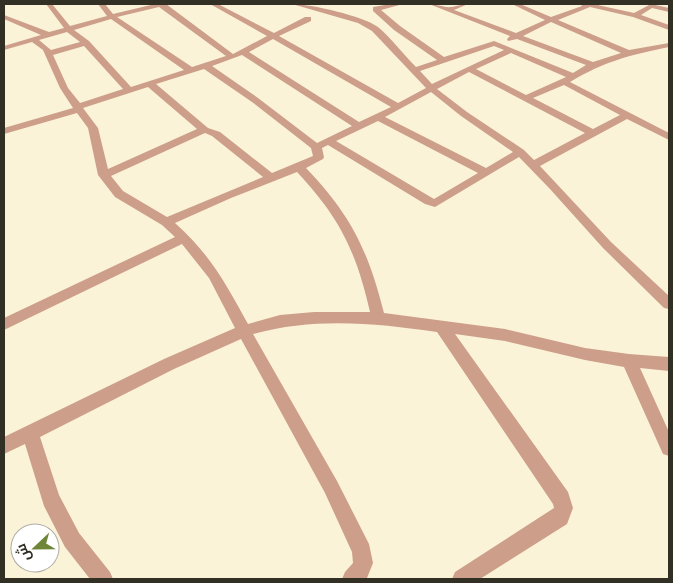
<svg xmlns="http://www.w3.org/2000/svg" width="673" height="583" viewBox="0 0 673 583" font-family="Poppins,Cairo,sans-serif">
	<rect width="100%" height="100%" fill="#fbf3d7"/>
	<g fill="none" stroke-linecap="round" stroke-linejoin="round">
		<path fill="#cd9f8a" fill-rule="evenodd" d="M46 4H52L70 26 107 16 98 4H105L113 14 155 4H166L233 54 267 36 210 4H218L274 33 305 17H311V21L279 36 398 103 426 88 372 31 358 23 292 4C311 4 363 16 378 27 391 38 403 54 416 67L437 60 394 30 373 11V7L391 4H403L381 10 400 26 444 57 494 41 573 73 586 65 517 39 508 41 507 39 510 36 429 4C435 4 440 6 446 7 453 8 461 4 468 4L454 10 516 33 545 20 512 4H520L551 17 582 6 581 4H593L634 13 651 4 669 8V12L652 8 641 15 669 25V30L633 17 590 7 558 20 629 50 669 43V47C630 55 605 61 570 82L669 133V140L627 119 540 166 611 242 669 296V309L664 308 603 248 550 189 519 157 435 207 425 204 328 145 322 148 324 157 323 159 306 168C351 215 368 250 384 313L505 329 585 348 629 354 669 357V371L640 368 669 432V456L663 454 624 367 585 360 505 341 455 334 568 492 573 508 567 524 480 579H452L455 572 554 508 553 504 437 332C376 323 314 317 253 334L337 481 369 544 373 563 367 578 342 579 345 572 353 563 352 552 325 493 241 339 174 369 40 437 59 495 79 533 110 572 113 579H90L65 547 44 506 25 444 4 454V437L164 359 235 328 209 278 182 244 4 330V318L175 237 162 225 115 197 98 175 88 128 77 113 4 134V128L73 108 60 88 43 50 32 42 4 50V46L41 35 4 19V15L49 32 64 28ZM159 7 226 56 192 67 117 17ZM111 19 184 70 131 87 89 41 74 30ZM551 22 621 53 593 62 523 36ZM67 32 80 42 51 50 39 40ZM273 39 391 107 359 122 249 52ZM84 46 123 89 80 103 68 88 53 55ZM494 46 504 50 432 84 420 71ZM511 53 566 77 526 95 476 69ZM242 55 352 126 317 143 258 98 212 66ZM204 69 252 102 311 148 313 156 272 173 220 132 208 128 156 84ZM469 72 585 133 534 160 524 150 467 112 437 89ZM564 85 620 115 593 129 533 98ZM148 87 197 129 108 169 98 128 83 108ZM431 92 461 116 513 152 486 168 385 117ZM378 121 478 173 434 199 336 141ZM205 133 212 136 263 177 167 217 123 191 111 176ZM297 172C340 218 356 251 370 312H314L280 315 248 324C226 284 210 254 175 223L231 198Z"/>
	</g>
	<rect width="673" height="583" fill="none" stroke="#322f24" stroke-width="10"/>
	<g transform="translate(35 548) rotate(248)"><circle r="24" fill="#ffffff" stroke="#adaca7"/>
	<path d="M0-4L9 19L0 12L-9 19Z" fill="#6f8537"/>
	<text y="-8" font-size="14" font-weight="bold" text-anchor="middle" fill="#322f24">ش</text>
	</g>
</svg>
